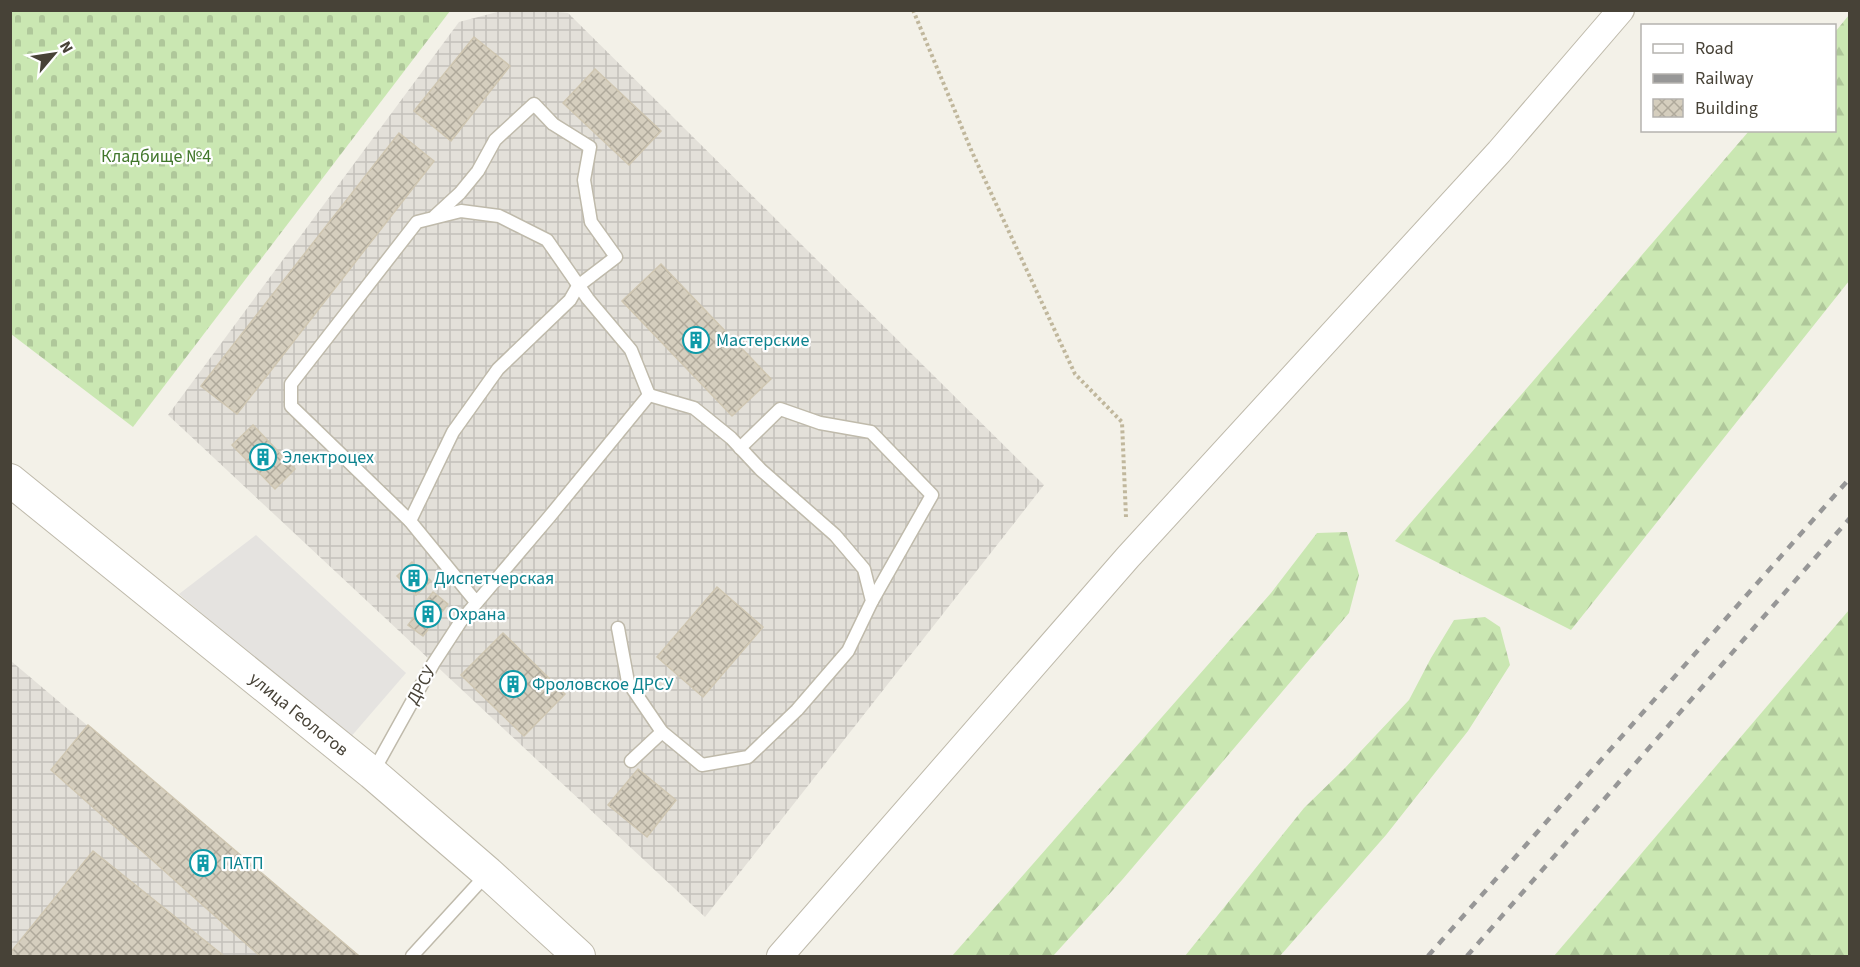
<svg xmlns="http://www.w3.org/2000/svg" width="1860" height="967" viewBox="0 0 1860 967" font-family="'Source Sans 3',sans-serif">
	<defs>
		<pattern id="industrial-grid" width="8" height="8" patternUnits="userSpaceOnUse" patternTransform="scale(1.5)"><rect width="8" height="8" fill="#e3e0d9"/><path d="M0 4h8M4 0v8" fill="none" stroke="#c4c1bb"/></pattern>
		<pattern id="forest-firs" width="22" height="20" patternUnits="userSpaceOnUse" patternTransform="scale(1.5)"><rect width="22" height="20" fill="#cae7b2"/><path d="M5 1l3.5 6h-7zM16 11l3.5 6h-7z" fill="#afc79a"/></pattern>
		<pattern id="cemetery-stones" width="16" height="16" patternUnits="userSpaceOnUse" patternTransform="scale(1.5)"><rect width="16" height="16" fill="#cae7b2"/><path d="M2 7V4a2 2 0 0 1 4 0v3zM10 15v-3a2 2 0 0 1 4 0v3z" fill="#afc79a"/></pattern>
		<pattern id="building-cross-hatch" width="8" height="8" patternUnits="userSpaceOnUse" patternTransform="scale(1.5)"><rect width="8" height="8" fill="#d5cebe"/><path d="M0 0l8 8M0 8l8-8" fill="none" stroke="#afa99b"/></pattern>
	</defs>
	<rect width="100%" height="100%" fill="#f3f1e8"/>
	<g fill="url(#industrial-grid)">
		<polygon points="501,11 548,11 568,13 1044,485 705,917 168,415 459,22"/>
		<polygon points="11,661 360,956 11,956"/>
	</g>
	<g fill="url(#forest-firs)">
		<polygon points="1849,15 1849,281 1571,630 1395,541 1749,131 1834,130 1835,32"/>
		<polygon points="1347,532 1359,575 1349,613 1122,880 1053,956 952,956 1271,593 1317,533"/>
		<polygon points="1849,610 1849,956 1554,956"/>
		<polygon points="1485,617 1500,627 1510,665 1468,731 1386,835 1280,956 1185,956 1304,808 1344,769 1409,700 1431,658 1454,620"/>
	</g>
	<polygon fill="url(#cemetery-stones)" points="10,11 11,10 450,11 133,427 11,334"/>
	<polygon fill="#e5e3e0" points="256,535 406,673 349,739 179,594"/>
	<g fill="url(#building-cross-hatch)" stroke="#cfc6b1" stroke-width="1.5">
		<polygon points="474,37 510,66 451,141 414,111"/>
		<polygon points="595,69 661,131 629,165 563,103"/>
		<polygon points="399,133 434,161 237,414 201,386"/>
		<polygon points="661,264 771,379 732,416 622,301"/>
		<polygon points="253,425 295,469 275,489 232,445"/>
		<polygon points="412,562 431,581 416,595 397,576"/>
		<polygon points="717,587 763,627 703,697 657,657"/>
		<polygon points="433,592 448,604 423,636 408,625"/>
		<polygon points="503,633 565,694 524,736 461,675"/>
		<polygon points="88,725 359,956 260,956 51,770"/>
		<polygon points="638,769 676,800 647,837 608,805"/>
		<polygon points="93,851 224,956 10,956 10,953"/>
	</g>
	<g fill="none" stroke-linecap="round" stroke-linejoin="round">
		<defs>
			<g id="service">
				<polyline points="740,448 780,409 820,423 871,432 932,495 872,601"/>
				<polyline points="410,521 453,432 498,369 570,300 578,286 616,257 591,222 584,180 590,147 553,124 534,104 495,140 478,171 460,193 435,216"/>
				<polyline points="618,628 628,682 662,732 702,765 748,757 797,710 848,651 872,601 864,569 835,535 761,470 731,438 694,408 649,395"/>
				<polyline points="631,761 662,732"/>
				<polyline points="373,772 433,664 461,621 550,516 649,395 631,350 588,299 547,240 499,216 461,211 417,222 291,384 291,406 410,521 476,602"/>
				<polyline points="412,956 487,874"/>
			</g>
			<polyline id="minor" points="780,956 1128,557 1499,152 1621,10"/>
			<polyline id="tertiary" points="10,480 372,773 488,873 579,956"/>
		</defs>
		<use href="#service" stroke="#bfbaab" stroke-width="15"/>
		<use href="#minor" stroke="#bfbaab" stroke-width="28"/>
		<use href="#tertiary" stroke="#bfbaab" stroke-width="34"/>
		<polyline stroke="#c0b79c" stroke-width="4" stroke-dasharray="3 3" stroke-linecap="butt" points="913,10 972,152 1075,374 1122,422 1126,517"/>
		<use href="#service" stroke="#fff" stroke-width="12"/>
		<use href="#minor" stroke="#fff" stroke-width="26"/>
		<use href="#tertiary" stroke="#fff" stroke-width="32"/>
		<g stroke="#979797" stroke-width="4.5" stroke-dasharray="8 8" stroke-linecap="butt">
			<polyline points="1428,956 1850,478"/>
			<polyline points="1467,956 1850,518"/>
		</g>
	</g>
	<defs>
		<symbol id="building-ring" viewBox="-11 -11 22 22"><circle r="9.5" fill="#fff" stroke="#0f9aa8" stroke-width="1.5"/><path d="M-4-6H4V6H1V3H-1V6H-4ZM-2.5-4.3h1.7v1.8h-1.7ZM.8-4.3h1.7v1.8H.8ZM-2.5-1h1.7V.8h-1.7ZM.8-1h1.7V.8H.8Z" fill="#0f9aa8"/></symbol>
	</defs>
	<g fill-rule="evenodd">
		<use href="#building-ring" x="681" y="325" width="30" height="30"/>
		<use href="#building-ring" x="248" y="442" width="30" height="30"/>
		<use href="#building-ring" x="399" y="563" width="30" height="30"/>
		<use href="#building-ring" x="413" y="599" width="30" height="30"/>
		<use href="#building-ring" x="498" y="669" width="30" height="30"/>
		<use href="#building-ring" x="188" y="848" width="30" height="30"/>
	</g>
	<g text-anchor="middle" stroke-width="4.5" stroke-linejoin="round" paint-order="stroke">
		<g font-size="18" fill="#41772b" stroke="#fff">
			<text x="156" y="162">Кладбище №4</text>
		</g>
		<g font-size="18" fill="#0d838f" stroke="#fff" text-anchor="start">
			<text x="716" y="346">Мастерские</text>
			<text x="282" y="463">Электроцех</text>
			<text x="434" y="584">Диспетчерская</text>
			<text x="448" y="620">Охрана</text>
			<text x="532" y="690">Фроловское ДРСУ</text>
			<text x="222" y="869">ПАТП</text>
		</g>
		<g font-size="18" fill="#474237" stroke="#fff">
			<text transform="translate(421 685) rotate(-61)" y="6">ДРСУ</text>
			<text transform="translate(299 714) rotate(39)" y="6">улица Геологов</text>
		</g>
	</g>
	<rect width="1860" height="967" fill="none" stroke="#474237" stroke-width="24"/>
	<rect x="1641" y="24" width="195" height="108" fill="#ffffff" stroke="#b5b3af" stroke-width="1.5"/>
	<rect x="1653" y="44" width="30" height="9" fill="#ffffff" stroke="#b5b3af" stroke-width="1.5"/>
	<text x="1695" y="54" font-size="18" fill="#474237">Road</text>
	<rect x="1653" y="74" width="30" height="9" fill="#979797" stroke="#b5b3af" stroke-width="1.5"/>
	<text x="1695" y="84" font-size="18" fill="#474237">Railway</text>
	<rect x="1653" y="99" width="30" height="18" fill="url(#building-cross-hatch)" stroke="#b5b3af" stroke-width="1.5"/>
	<text x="1695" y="114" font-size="18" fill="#474237">Building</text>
	<g transform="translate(54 54) rotate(61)" stroke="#ffffff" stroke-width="4.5" paint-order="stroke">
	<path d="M0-4.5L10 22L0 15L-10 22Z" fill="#474237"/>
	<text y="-9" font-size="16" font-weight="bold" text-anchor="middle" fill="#474237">N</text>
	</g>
</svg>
